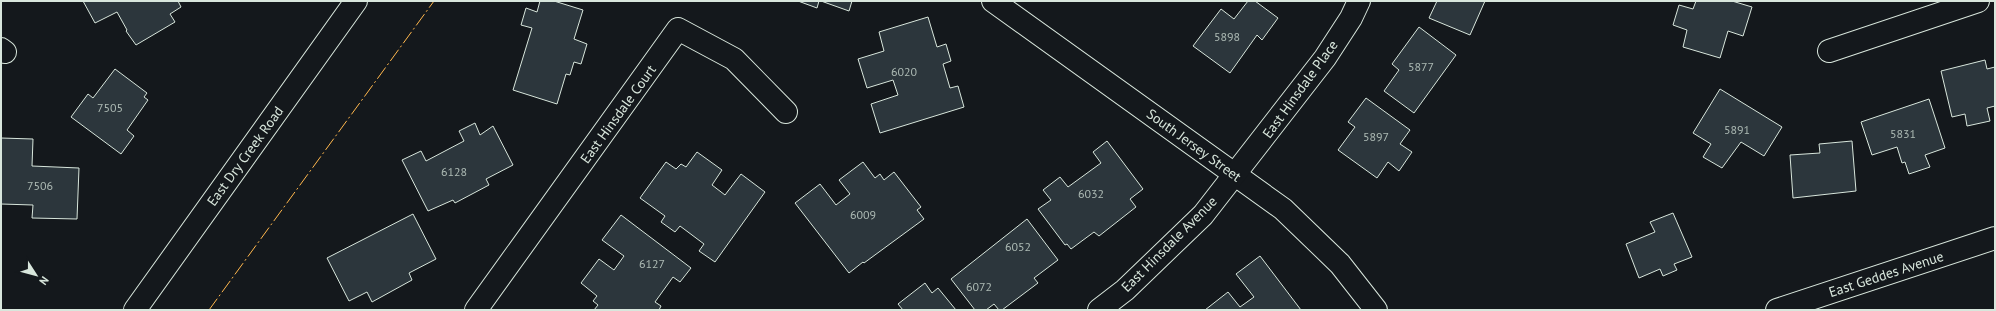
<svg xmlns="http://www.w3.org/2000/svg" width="1996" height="311" viewBox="0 0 1996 311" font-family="'PT Sans',sans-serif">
	<rect width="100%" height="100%" fill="#14181c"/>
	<g fill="#2c363c" stroke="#d8e6dc">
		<polygon points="83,1 178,1 181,7 170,14 175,22 136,45 126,31 127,30 117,12 95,23"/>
		<polygon points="540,1 554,1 583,10 574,39 587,44 581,64 574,62 570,75 566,74 557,104 513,90 532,28 521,25 526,8 537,12"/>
		<polygon points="798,1 819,1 817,8"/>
		<polygon points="821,1 852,1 849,11"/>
		<polygon points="1248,1 1255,1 1278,18 1262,40 1257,35 1230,73 1193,46 1221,9 1234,19"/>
		<polygon points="1437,1 1485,1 1470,35 1429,18"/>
		<polygon points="1696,1 1732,1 1752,7 1743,36 1728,31 1720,58 1683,47 1687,30 1673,25 1679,5 1693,9"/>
		<polygon points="928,17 937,47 946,44 951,61 943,64 950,88 958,86 964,107 880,133 871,104 898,95 893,80 867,88 858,59 884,51 879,32"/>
		<polygon points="1419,27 1456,55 1414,113 1384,91 1399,70 1392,64"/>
		<polygon points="1985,60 1987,69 1995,67 1995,106 1987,108 1990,121 1967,126 1965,114 1952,117 1941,71"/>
		<polygon points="115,69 147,93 144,97 148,100 127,130 134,136 121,154 71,117 88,94 93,98"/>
		<polygon points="1720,89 1782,127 1764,156 1741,142 1722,168 1703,157 1711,144 1693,133"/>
		<polygon points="1366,98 1410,130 1400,144 1412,152 1399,171 1388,162 1377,178 1338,150 1355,127 1348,122"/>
		<polygon points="1929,99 1945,148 1925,155 1930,167 1909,174 1905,162 1902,163 1897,147 1872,155 1861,122"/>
		<polygon points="475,123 480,135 493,126 513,165 486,179 489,185 455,203 453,200 428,211 402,160 421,151 426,161 464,141 459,131"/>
		<polygon points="1,138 33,139 32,166 79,168 77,219 32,218 33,205 1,204"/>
		<polygon points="1107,141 1143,189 1130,199 1136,207 1099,236 1094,232 1071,249 1067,244 1065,245 1038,209 1051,200 1043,190 1060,177 1068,187 1101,163 1093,152"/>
		<polygon points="1852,141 1856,191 1793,198 1790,155 1820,153 1819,144"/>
		<polygon points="697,152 722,170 712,185 725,195 741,174 765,192 715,262 699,251 704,244 680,226 675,232 661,222 665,216 640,198 666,162 676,169 681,164 686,167"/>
		<polygon points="863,162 875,178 880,174 884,180 894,172 921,207 917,210 924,219 864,263 863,262 849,273 795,203 820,184 836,205 850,194 839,180"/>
		<polygon points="1673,213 1692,257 1674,264 1677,270 1663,276 1660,269 1639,278 1626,244 1655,232 1650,222"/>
		<polygon points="413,214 436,259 409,273 412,280 372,302 367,292 349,301 327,258"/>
		<polygon points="621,215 691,268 680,282 673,277 655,302 661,306 659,310 594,310 598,305 593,301 597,296 581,283 599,259 614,270 624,256 602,240"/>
		<polygon points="1027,219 1058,260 1034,278 1038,283 1002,310 999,310 994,304 986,310 975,310 951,279"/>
		<polygon points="1260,256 1301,310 1205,310 1228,292 1240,307 1254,297 1236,274"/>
		<polygon points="925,283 932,293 938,288 956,310 903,310 898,304"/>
	</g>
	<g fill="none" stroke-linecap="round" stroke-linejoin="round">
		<defs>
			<g id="street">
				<polyline points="993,1 1283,209 1340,264 1376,310"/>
				<polyline points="1,49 5,52"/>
				<polyline points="1829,51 1978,1"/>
				<polyline points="476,310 678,29 734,59 786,112"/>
				<polyline points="1099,310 1125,290 1203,215 1325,58 1351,18 1359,1"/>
				<polyline points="1777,310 1995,238"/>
			</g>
			<polyline id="secondary" points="135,310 356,1"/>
		</defs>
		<use href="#street" stroke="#d8e6dc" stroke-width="24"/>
		<use href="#secondary" stroke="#d8e6dc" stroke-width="24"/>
		<use href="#street" stroke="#14181c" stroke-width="22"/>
		<use href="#secondary" stroke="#14181c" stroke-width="22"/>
		<polyline stroke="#ffb74d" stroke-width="1" stroke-dasharray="14 3 2 3" stroke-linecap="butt" points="209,310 434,1"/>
	</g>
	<g text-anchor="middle" stroke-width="3" stroke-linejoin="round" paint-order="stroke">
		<g font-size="12" fill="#adbab4">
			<text x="1227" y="41">5898</text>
			<text x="1421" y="71">5877</text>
			<text x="904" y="76">6020</text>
			<text x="110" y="112">7505</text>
			<text x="1737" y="134">5891</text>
			<text x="1903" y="138">5831</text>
			<text x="1376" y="141">5897</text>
			<text x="454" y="176">6128</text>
			<text x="40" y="190">7506</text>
			<text x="1091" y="198">6032</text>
			<text x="863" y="219">6009</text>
			<text x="1018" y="251">6052</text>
			<text x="652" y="268">6127</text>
			<text x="979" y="291">6072</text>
		</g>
		<g font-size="14" fill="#d8e6dc" stroke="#14181c">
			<text transform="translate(1300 89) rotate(-54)" y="5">East Hinsdale Place</text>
			<text transform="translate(618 114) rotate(-54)" y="5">East Hinsdale Court</text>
			<text transform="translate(1194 145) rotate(36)" y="5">South Jersey Street</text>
			<text transform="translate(245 156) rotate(-54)" y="5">East Dry Creek Road</text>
			<text transform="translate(1169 244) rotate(-45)" y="5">East Hinsdale Avenue</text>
			<text transform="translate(1886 274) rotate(-18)" y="5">East Geddes Avenue</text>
		</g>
	</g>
	<rect width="1996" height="311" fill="none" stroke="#d8e6dc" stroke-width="4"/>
	<g transform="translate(36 275) rotate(126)" stroke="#14181c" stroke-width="3" paint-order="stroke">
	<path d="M0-3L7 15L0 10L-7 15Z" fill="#d8e6dc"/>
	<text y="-6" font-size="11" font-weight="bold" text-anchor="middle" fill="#d8e6dc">N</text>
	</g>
</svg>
